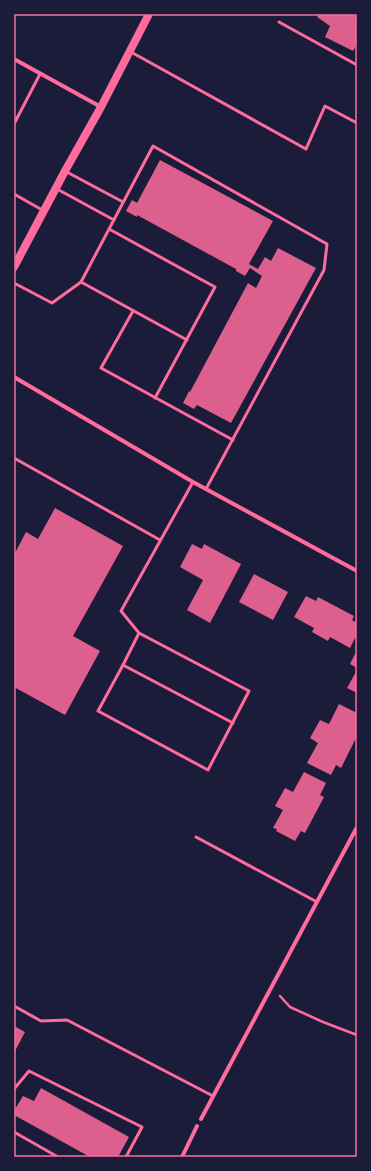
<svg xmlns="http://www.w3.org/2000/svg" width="371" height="1171" viewBox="0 0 371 1171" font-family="Montserrat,sans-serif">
	<rect width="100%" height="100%" fill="#1b1b3a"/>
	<g fill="#dd5f8e">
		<polygon points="319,14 352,14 357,18 357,44 353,51 325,37 330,26 317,17"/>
		<polygon points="160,160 273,221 249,264 258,269 265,257 271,261 278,248 316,268 231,423 197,405 194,409 183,403 189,391 190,392 248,283 256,288 262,276 250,268 245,276 236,271 236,269 137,215 137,217 126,211 132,200 137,203"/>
		<polygon points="55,508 123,546 73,636 100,651 65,715 14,687 14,555 26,532 38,539"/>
		<polygon points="192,544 202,549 204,544 241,564 210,623 187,610 203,580 180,567"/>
		<polygon points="254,574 288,592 273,620 239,602"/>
		<polygon points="306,596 316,601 318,597 354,616 352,620 357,623 357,634 350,648 330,637 328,641 312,632 314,628 294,617"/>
		<polygon points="357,650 357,668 350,664"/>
		<polygon points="357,670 357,693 347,688"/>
		<polygon points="339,704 357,713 356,726 357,727 357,736 341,768 336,765 331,775 307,763 318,743 310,738 320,720 329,724"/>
		<polygon points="304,772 326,783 320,795 324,797 305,833 301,831 295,841 276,831 277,829 273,828 283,810 275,806 285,788 293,792"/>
		<polygon points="14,1026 25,1032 14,1053"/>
		<polygon points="41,1088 129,1137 118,1157 90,1157 14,1115 14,1111 23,1096 34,1101"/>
	</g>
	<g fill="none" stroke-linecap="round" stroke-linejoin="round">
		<polyline stroke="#ff6b9d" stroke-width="2.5" points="280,996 290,1007 323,1022 357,1035"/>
		<g stroke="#ff6b9d" stroke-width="3">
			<polyline points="279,22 357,65"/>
			<polyline points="131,52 306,149 325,106 357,123"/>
			<polyline points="14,124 40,74"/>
			<polyline points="65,171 123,202"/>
			<polyline points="57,189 114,220"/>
			<polyline points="14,194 44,211"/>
			<polyline points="109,229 215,287 155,398"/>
			<polyline points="81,282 187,340"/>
			<polyline points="14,283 52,303 81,282 153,146 327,244 324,270 206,489"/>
			<polyline points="133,311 101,368 233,440"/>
			<polyline points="14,458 160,540"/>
			<polyline points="139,633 123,665 233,723"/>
			<polyline points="123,665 98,711 208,770 249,691 139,633 121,611 193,482"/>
			<polyline points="196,837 317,902"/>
			<polyline points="14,1006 41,1021 67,1020 213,1096"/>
			<polyline points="14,1089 29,1071 142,1127 126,1157"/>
			<polyline points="14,1132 58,1157"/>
		</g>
		<g stroke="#ff6b9d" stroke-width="4">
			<polyline points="14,59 101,107"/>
			<polyline points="14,377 193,482 357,571"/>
			<polyline points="201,1119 357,827"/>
			<polyline points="182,1157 197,1126"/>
		</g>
		<polyline stroke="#ff6b9d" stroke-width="8" points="14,267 65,171 101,107 149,14"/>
	</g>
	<rect width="371" height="1171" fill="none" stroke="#1b1b3a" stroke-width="30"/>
	<rect x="15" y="15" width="341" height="1141" fill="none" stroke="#ff6b9d" stroke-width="1.5"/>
</svg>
